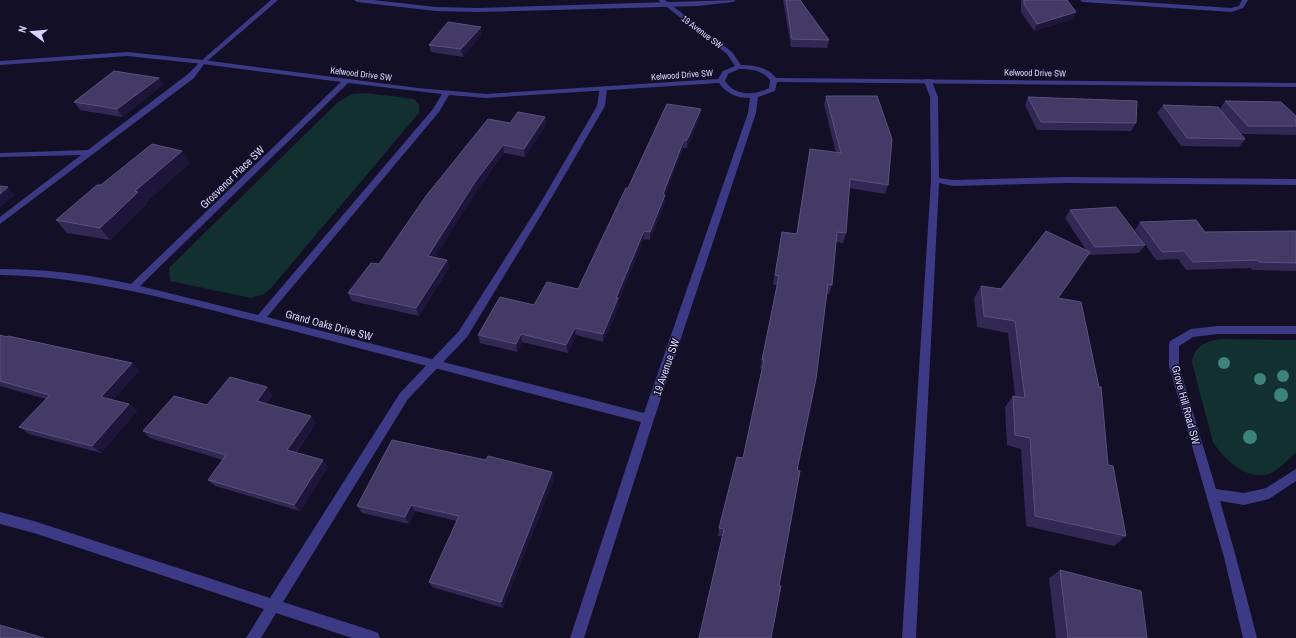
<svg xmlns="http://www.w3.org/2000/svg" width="1296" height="638" viewBox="0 0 1296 638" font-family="'Archivo Narrow',sans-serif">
	<rect width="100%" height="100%" fill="#130f26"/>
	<g fill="#12302f">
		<polygon points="366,93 414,99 419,104 419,113 271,288 264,294 251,298 170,281 169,268 338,102 352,94"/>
		<path d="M1220 339 1296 340V453C1288 459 1279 470 1269 474 1246 481 1223 458 1213 442L1192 363C1193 347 1206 341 1220 339Z"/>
	</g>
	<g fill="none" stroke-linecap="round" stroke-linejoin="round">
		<g fill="#3d3a85" fill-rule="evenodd">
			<polygon points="271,0 278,0 205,63 194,78 0,224 0,217 81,155 0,157 0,153 88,150 188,74 201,61"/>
			<polygon points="354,0 373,0 436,7 478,8 736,0 733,2 698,6 478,12 436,11 357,2"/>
			<polygon points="1080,0 1111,0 1231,8 1239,6 1242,0 1248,0 1243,8 1231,12 1083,2"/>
			<polygon points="925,79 931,79 938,97 939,178 953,180 1066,177 1296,179 1296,185 1066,183 953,186 939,183 916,638 902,638 931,180 930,97 924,81"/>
			<polygon points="600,87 603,87 607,89 605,106 549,202 467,337 408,399 283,602 373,631 378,633 380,638 352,638 276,613 261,638 246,638 264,609 34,533 0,524 0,512 34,521 270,598 400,393 459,331 541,202 597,106"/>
		</g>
		<g fill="#3d3a85" fill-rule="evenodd">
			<path d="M658 0H665L732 52 741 65C754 65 767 67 776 78L1296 83V87L777 82 775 91 758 97 756 113 654 419 584 638H570L641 422C516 390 391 356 266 324 178 302 91 276 0 275V269C44 269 87 274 131 284L341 82 203 64 127 56 0 65V61L127 52 203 60 418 88 486 94 718 79 723 71 735 66 727 54ZM739 69C751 69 762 70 770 80L769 88C754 96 735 96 725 81L728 74ZM348 83 442 94 433 109 258 315 140 286ZM719 83C727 94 737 98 750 98L748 113 644 413 267 317 439 112 449 95 486 98Z"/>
			<polygon points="1218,326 1296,326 1296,334 1218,334 1193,337 1179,346 1179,366 1216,489 1244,493 1266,488 1296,469 1296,481 1269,499 1244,505 1220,501 1236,557 1257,638 1243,638 1224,557 1169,366 1169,344 1170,341 1191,329"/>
		</g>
	</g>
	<g fill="#3d827b">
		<circle cx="1224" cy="363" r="6"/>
		<circle cx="1283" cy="376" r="6"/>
		<circle cx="1260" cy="379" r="6"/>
		<circle cx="1281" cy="395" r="7"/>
		<circle cx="1250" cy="437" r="7"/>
	</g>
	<g fill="#312854">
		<polygon points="783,0 800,0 829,40 827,48 791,47"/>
		<polygon points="1021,0 1067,0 1073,19 1034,31 1021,12"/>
		<polygon points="482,34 463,57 431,52 429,45"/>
		<polygon points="159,78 163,85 122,117 80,110 74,102"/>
		<polygon points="826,96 888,185 885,194 849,188 846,233 843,243 836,242 832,285 829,294 827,294 797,470 771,638 723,536 718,536 719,528 743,458 762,369 760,368 777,285 773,285 782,232 796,234 810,149 836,153 824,105"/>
		<polygon points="1028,97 1136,123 1131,131 1037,130 1025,105"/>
		<polygon points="1225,101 1296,116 1296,135 1242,134 1230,121 1245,139 1239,147 1181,146 1157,113 1163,105 1220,109"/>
		<polygon points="701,109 700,117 687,148 683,148 665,195 665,203 650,240 644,239 619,300 619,306 603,342 576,335 568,353 522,342 517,352 480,343 478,335 534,305 578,289 628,188"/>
		<polygon points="545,117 546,125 525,157 504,153 477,190 435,257 447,260 449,268 419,316 352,301 348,293 379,264 510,123"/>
		<polygon points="190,163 146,202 147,204 110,240 67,233 56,220 101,185"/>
		<polygon points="1070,210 1145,245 1139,253 1090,255 1089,254 1058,298 1108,465 1126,536 1114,546 1026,526 1021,449 1007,445 1005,407 1013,396 1015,396 1008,333 977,327 974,298 981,286 1001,289 1086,250 1065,218"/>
		<polygon points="1140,222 1205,232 1296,231 1296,271 1252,270 1251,268 1186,270 1178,259 1156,260 1135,230"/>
		<polygon points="0,335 132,363 139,371 113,400 129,404 137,411 101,453 29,434 19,427 46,399 0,386"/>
		<polygon points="273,395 266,404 316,423 296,453 328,467 300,511 215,486 208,480 223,460 150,438 143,431"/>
		<polygon points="486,460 552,472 554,479 503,608 432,587 429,582 457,521 415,511 409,524 362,513 357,506"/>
		<polygon points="1060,570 1147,638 1056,638 1049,578"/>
	</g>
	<g fill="#1d163a">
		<polygon points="1076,12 1073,19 1034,31 1037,24"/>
		<polygon points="481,27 482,34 463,57 461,49"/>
		<polygon points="159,78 163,85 122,117 117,109"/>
		<polygon points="701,109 700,117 687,148 687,140"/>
		<polygon points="545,117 546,125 525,157 524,149"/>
		<polygon points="684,140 683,148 665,195 665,203 650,240 650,232 663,194"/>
		<polygon points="503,145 504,153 477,190 431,264 428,256 475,182"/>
		<polygon points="182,151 190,163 146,202 147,204 110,240 100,228 135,191"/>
		<polygon points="8,187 15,195 0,207 0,194"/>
		<polygon points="644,231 644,239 619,300 619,306 603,342 603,334 616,298"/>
		<polygon points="447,260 449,268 419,316 416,308"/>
		<polygon points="575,328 576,335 568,353 566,345"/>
		<polygon points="521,334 522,342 517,352 516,344"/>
		<polygon points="132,363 139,371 109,405 101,397"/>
		<polygon points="267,387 273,395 262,409 257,401"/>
		<polygon points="129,404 137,411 101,453 92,446"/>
		<polygon points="311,416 316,423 292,457 287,450"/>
		<polygon points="323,460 328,467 300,511 294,505"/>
		<polygon points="552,472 554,479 503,608 501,602"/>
		<polygon points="411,505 415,511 409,524 405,517"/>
	</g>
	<g fill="#433a66" stroke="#5a527e">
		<polygon points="786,0 800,0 829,40 792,39"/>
		<polygon points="1024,0 1067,0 1076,12 1037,24 1024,4"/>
		<polygon points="448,22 481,27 461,49 429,45"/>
		<polygon points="114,71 159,78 117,109 74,102"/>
		<polygon points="826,96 877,96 892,139 888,185 850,179 846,233 837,232 832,285 828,284 816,379 797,470 800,471 779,586 781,586 771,638 699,638 724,529 719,528 737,457 743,458 764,360 762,360 779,276 775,275 782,232 797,234 810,149 841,153"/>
		<polygon points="1028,97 1137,101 1136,123 1041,122"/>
		<polygon points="1225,101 1281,102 1296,116 1296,126 1248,126"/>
		<polygon points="667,104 701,109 687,140 684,140 663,194 665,195 650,232 644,231 616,298 618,298 603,334 575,328 566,345 521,334 516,344 478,335 500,297 534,305 547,282 578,289 626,188 628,188"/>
		<polygon points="1163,105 1218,107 1245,139 1187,138"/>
		<polygon points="518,112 545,117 524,149 503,145 475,182 428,256 447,260 416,308 348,293 371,263 379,264 426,196 488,119 510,123"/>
		<polygon points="152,144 182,151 135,191 138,192 100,228 56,220 97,185 101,185"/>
		<polygon points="0,186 8,187 0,194"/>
		<polygon points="1116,207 1145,245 1095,247 1070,210"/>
		<polygon points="1196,220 1205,232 1296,231 1296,263 1259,262 1258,260 1193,262 1184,251 1162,252 1140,222"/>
		<polygon points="1046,231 1090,252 1058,298 1081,302 1099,387 1101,387 1108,465 1113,466 1126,536 1035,516 1030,438 1015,435 1013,396 1025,398 1015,321 984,316 981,286 1001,289"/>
		<polygon points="0,335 7,337 8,336 132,363 101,397 129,404 92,446 19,427 50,395 0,381"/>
		<polygon points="230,377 267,387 257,401 311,416 287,450 323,460 294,505 208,480 226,455 143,431 174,396 207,405"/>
		<polygon points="392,440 486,460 488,456 552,472 501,602 429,582 459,516 411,505 405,517 357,506"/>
		<polygon points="1060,570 1141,591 1147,638 1068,638"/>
		<polygon points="0,625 44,638 0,638"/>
	</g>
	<g text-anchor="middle" stroke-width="3" stroke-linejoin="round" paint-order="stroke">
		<g font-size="9" fill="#d9d4ff" stroke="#130f26">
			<text transform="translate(702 32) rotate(37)" y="3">19 Avenue SW</text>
			<text transform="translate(1035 73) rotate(1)" y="3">Kelwood Drive SW</text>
			<text transform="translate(361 74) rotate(7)" y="3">Kelwood Drive SW</text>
			<text transform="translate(682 75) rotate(-4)" y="3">Kelwood Drive SW</text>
		</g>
		<g font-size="11" fill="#d9d4ff" stroke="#130f26">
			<text transform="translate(232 177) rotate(-44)" y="4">Grosvenor Place SW</text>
			<text transform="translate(329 325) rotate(15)" y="4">Grand Oaks Drive SW</text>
			<text transform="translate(666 367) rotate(-71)" y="4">19 Avenue SW</text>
			<text transform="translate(1186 405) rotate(75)" y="4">Grove Hill Road SW</text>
		</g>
	</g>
	<g transform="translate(32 32) rotate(286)" stroke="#130f26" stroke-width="3" paint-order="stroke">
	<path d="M0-3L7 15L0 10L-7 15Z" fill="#d9d4ff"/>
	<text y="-6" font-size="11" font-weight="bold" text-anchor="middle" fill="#d9d4ff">N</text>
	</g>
</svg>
